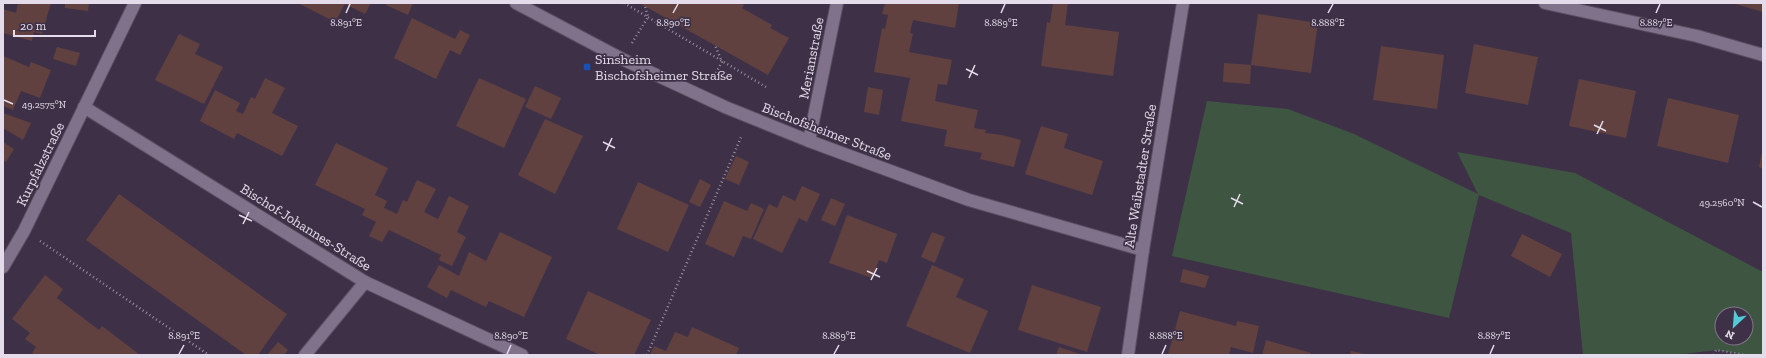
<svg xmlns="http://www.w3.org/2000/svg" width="1766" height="358" viewBox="0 0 1766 358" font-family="'Zilla Slab',serif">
	<rect width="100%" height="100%" fill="#3e3147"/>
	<path fill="#3e5542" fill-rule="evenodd" d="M1207 101 1288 109 1354 134 1478 194 1457 152 1575 173 1763 272V355H1745L1716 350 1676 355H1583L1571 233 1479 195 1449 318 1172 256ZM1722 314H1746V338H1722Z"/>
	<g fill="#604140">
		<polygon points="18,3 51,3 42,34 34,32 32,41 3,33 3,9 16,13"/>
		<polygon points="65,3 89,3 88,11 65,8"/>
		<polygon points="298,3 371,3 365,14 345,4 335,22"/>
		<polygon points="387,3 413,3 408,15 386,5"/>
		<polygon points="639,3 740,3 744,5 742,8 772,25 770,28 789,38 768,75"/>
		<polygon points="885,3 959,3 955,28 913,20 910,33 913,34 909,52 952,60 947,85 938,84 935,101 978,110 974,128 986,130 985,133 1002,135 1021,140 1014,167 980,159 982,153 944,146 947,130 901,121 910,78 874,72 882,28 885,29 888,15 882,14"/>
		<polygon points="1053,3 1068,3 1065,25 1119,32 1113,76 1041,66 1047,22 1050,23"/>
		<polygon points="1732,3 1763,3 1763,12"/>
		<polygon points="1258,14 1318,23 1311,73 1251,65"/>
		<polygon points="412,18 455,39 460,30 470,35 460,55 450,50 436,79 394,58"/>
		<polygon points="179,34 200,44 195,54 223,67 204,104 155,80"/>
		<polygon points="1474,44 1538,57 1528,105 1465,93"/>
		<polygon points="1381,46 1444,55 1437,109 1373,100"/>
		<polygon points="57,47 80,53 76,66 53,59"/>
		<polygon points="3,56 29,67 31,62 51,70 40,98 21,91 13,110 3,106"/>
		<polygon points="1224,63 1251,65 1250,84 1223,82"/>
		<polygon points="265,78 285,88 272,113 298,126 282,156 237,133 234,139 200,121 215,90 240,103 236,111 243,114 251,97 255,99"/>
		<polygon points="479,78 526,99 504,148 456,126"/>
		<polygon points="1579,79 1636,91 1626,138 1569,126"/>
		<polygon points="535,86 561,98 551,119 525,107"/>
		<polygon points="868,87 883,90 879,115 864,112"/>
		<polygon points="1668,98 1739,115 1728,163 1657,146"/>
		<polygon points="3,113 31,123 23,140 3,128"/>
		<polygon points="545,119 583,136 555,194 518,175"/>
		<polygon points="1041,126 1068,134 1064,148 1103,161 1092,195 1025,174"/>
		<polygon points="3,142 14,149 6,162 3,160"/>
		<polygon points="336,143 388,168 375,195 387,201 384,208 397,214 403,200 407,202 417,180 436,189 424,212 438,219 449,196 469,206 457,232 466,237 452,266 439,260 441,255 389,230 382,242 369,236 376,222 362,215 365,209 315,185"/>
		<polygon points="1762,152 1763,152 1763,169 1759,167"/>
		<polygon points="736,156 749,162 739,185 725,179"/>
		<polygon points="700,179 711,185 700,207 689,202"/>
		<polygon points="638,182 689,205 668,252 617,229"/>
		<polygon points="802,186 820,194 807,222 799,218 782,253 753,239 769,204 777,208 783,195 795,201"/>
		<polygon points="119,194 287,314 258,355 246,355 86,240"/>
		<polygon points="831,198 845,204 835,226 821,220"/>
		<polygon points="724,201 747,211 751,203 764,209 751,239 743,236 734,257 705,244"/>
		<polygon points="847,215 897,234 887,263 879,260 872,278 829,263"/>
		<polygon points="500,232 552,257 524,317 489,301 486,307 451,290 447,298 427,287 439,265 459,276 469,252 486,261"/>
		<polygon points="932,232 945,237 935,263 921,257"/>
		<polygon points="1522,234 1562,254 1550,277 1511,256"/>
		<polygon points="932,265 964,279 956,297 988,311 970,353 906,326"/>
		<polygon points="1183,269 1209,276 1205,288 1180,282"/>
		<polygon points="45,275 63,289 57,298 99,330 102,326 140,355 35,355 32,353 36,347 25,339 30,333 12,319"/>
		<polygon points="1032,285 1101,307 1087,352 1018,330"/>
		<polygon points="588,291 651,320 634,355 600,355 566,339"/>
		<polygon points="1180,311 1236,326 1237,321 1259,326 1253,353 1231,347 1229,355 1168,355"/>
		<polygon points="692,327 739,348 736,355 650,355 654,346 666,351 675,332 688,337"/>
		<polygon points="1266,340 1311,353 1310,355 1262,355"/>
		<polygon points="278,342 288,350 284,355 267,355"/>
		<polygon points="1059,347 1083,355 1056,355"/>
		<polygon points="1351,351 1365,354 1365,355 1350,355"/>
	</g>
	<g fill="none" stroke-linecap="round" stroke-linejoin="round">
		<defs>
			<g id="minor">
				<polyline points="516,3 622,59 725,107 809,141 969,200 1143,250"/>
				<polyline points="1545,3 1697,36 1763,55"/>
				<polyline points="84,107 365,282 522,355"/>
				<polyline points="809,141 837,3"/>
				<polyline points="3,267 24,231 135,3"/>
				<polyline points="305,355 365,282"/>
				<polyline points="1128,355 1143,250 1183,3"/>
			</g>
		</defs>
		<use href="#minor" stroke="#5a5062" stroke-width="14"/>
		<g stroke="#988ea0" stroke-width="2.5" stroke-dasharray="1 3" stroke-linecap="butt">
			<polyline points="624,3 766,87"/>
			<polyline points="632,43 648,17 645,6"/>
			<polyline points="712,80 722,62 715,45"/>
			<polyline points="40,241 209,355"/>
			<polyline points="647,355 742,135"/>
			<polyline points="1714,355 1716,350 1745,355"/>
		</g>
		<use href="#minor" stroke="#81728c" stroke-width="12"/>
	</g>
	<path fill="none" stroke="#e4dceb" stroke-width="1.5" d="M346 13 350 4M673 13 678 4M1001 13 1005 4M1328 13 1333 4M1656 13 1660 4M966 69 978 75M969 78 975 65M4 100 13 104M1594 125 1606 131M1597 134 1603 121M603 142 615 148M606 151 612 138M1231 198 1243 204M1753 202 1762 207M1234 207 1240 194M239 215 252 221M243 224 249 212M867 271 880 277M871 280 877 268M179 354 184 345M507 354 511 345M834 354 839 345M1162 354 1166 345M1490 354 1494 345"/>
	<rect fill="#1a4fb4" stroke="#3e3147" stroke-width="1.5" x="583" y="63" width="8" height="8" rx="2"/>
	<g text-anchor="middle" stroke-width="3.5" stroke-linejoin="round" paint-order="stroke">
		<g font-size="14" fill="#e4dceb" stroke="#3e3147">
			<text transform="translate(811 58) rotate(-79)" y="5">Merianstraße</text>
			<text transform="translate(827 131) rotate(21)" y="5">Bischofsheimer Straße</text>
			<text transform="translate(40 164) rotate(-64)" y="5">Kurpfalzstraße</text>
			<text transform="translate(1140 176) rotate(-81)" y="5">Alte Waibstadter Straße</text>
			<text transform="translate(306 227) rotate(32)" y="5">Bischof-Johannes-Straße</text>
		</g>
		<g font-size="14" fill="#e4dceb" stroke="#3e3147" text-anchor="start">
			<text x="595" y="64">Sinsheim<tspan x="595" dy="16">Bischofsheimer Straße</tspan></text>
		</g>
	</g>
	<g font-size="10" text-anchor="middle" fill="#e4dceb" stroke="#3e3147" stroke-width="3.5" stroke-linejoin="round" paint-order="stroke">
		<text x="1656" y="26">8.887°E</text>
		<text x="346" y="26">8.891°E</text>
		<text x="673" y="26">8.890°E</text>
		<text x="1001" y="26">8.889°E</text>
		<text x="1328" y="26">8.888°E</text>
		<text x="44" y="108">49.2575°N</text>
		<text x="1722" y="206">49.2560°N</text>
		<text x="184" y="339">8.891°E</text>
		<text x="511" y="339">8.890°E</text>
		<text x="839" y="339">8.889°E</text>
		<text x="1166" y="339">8.888°E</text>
		<text x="1494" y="339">8.887°E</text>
	</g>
	<rect width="1766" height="358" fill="none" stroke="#e4dceb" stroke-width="8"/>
	<g transform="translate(1734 326) rotate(206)"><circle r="19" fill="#3e3147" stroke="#807589"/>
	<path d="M0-3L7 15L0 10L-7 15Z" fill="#52cbd9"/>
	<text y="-6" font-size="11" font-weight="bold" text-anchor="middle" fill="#e4dceb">N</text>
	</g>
	<path d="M14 30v6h81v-6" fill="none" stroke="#e4dceb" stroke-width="2"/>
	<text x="20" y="30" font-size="12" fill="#e4dceb" stroke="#3e3147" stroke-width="3" paint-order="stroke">20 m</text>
</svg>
